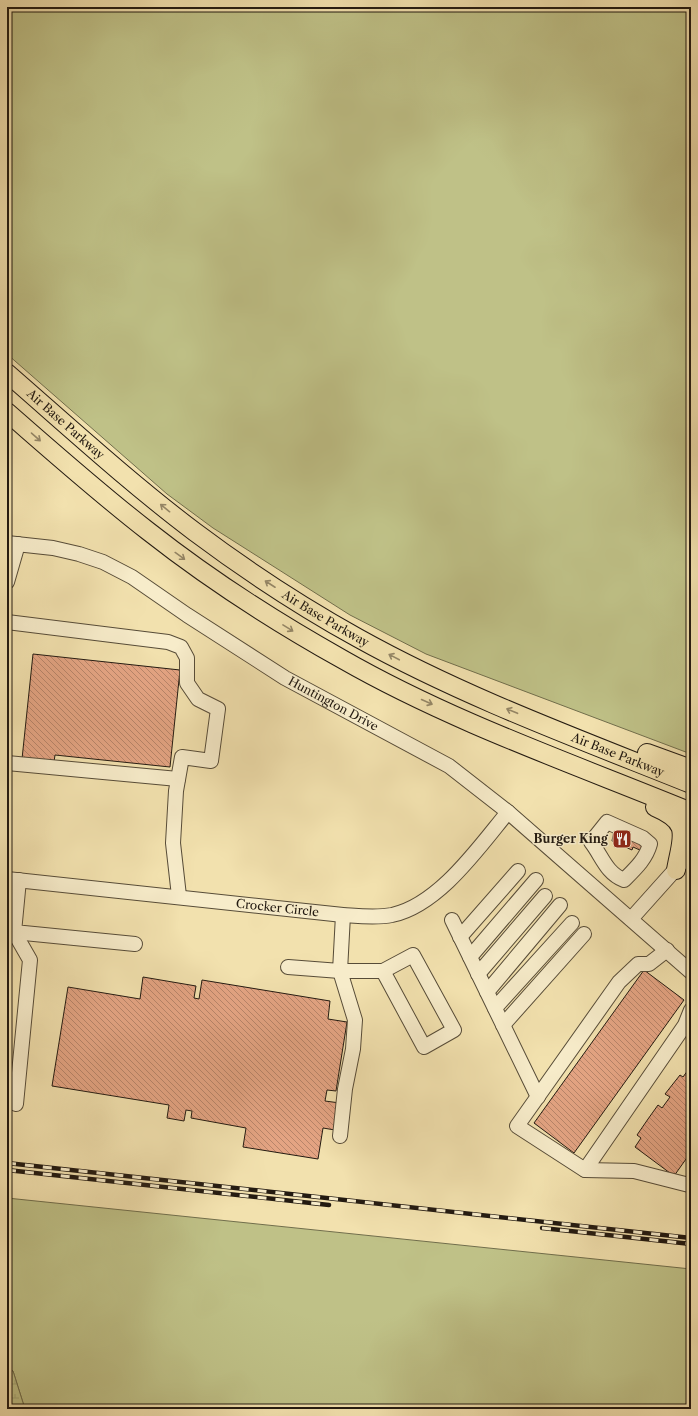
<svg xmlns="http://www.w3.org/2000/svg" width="698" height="1416" viewBox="0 0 698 1416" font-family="'Libre Caslon Text',serif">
	<defs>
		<pattern id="wetland-marsh" width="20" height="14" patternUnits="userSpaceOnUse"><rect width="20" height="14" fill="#bfc187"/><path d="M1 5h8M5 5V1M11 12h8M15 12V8" fill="none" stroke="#a4a574"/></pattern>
		<pattern id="building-back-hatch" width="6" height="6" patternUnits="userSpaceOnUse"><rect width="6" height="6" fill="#e4a483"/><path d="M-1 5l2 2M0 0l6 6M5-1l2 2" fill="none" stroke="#b8856a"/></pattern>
	</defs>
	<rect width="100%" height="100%" fill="#f2e1ae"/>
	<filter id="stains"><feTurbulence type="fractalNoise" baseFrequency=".005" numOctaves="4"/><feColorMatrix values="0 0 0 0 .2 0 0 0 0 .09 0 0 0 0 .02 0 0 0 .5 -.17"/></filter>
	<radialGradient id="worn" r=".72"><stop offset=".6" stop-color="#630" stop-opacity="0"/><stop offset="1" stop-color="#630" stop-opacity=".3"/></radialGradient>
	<g fill="#bfc187" stroke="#716e4c">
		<polygon points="7,7 691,7 691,754 426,654 350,615 213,528 167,494 7,354"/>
		<polygon points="7,1198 691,1269 691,1409 25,1409 13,1371 7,1369"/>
	</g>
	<polygon fill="url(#wetland-marsh)" stroke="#716e4c" points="7,1369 13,1371 25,1409 7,1409"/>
	<g fill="url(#building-back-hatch)" stroke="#231a11">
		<polygon points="33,654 180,670 170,767 55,755 54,762 22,759"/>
		<polygon points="614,830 645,845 642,851 633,847 632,850 612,841"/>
		<polygon points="644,970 684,1000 574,1153 534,1123"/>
		<polygon points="143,977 196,986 194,998 199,999 202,980 330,1001 328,1019 347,1022 336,1091 327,1090 325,1101 340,1103 335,1130 323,1128 318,1159 243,1147 246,1128 191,1118 192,1111 186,1110 184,1121 167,1118 169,1105 52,1086 68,987 140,999"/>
		<polygon points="691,1066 691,1152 674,1176 635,1147 641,1138 637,1135 648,1119 658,1105 662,1108 670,1097 665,1094 680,1075 683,1077"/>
	</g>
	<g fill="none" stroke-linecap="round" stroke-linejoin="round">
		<defs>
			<g id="minor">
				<path id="s1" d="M7 543 53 548 79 554 103 562 132 577 187 615 285 678 449 766 508 812 691 972"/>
				<polyline points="7,582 18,544"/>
				<polyline points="7,622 168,642 181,647 187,658 187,683 198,699 218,709 211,761 182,757 176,791 173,843 179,896"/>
				<polyline points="7,763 178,779"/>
				<path d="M607 822 643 838 650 844C646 859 635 869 624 880 606 873 602 856 591 842Z"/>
				<path id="s2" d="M7 879 343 915C359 916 376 918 392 915 439 905 479 847 508 812"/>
				<polyline points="19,880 14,932 135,944"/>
				<polyline points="631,919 691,852"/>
				<polyline points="452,920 538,1097"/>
				<polyline points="14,932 30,960 16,1104"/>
				<polyline points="460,937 518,871"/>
				<polyline points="667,950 649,964 638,964 619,982 517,1126 585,1170 685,1025 691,1010"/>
				<polyline points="470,957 536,880"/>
				<polyline points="288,967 340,971 343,915"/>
				<polyline points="478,974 545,896"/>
				<polyline points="487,992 560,905"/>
				<polyline points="495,1008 572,923"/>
				<polyline points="503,1025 584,934"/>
				<polyline points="340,1136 345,1089 353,1049 355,1020 340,971 383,971 413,955 454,1030 424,1047 383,971"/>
				<polyline points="585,1170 634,1171 689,1185 691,1182"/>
			</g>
			<g id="major">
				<path id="s3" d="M7 373C69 427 130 483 195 532 247 571 302 607 358 638 464 697 579 739 691 784"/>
				<path d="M7 412C53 452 99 493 148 531 209 579 274 621 342 659 452 722 574 764 691 812"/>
				<polyline points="647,753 691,769"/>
				<path d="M655 807C692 823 682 836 676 870"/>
			</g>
		</defs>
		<use href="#minor" stroke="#574c38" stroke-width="16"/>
		<use href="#major" stroke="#231a11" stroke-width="20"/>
		<use href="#minor" stroke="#f7ecca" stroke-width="14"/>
		<use href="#major" stroke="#f2e1ae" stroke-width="18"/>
		<defs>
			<g id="rail">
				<polyline points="7,1163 691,1238"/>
				<polyline points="7,1170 329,1205"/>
				<polyline points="542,1228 691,1244"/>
			</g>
		</defs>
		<use href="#rail" stroke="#231a11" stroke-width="4.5"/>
		<use href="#rail" stroke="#f7ecca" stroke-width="3" stroke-dasharray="9" stroke-linecap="butt"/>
	</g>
	<defs><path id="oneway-shaft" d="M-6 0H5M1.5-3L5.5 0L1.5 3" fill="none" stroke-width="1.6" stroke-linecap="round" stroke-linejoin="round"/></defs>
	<g stroke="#958767">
		<use href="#oneway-shaft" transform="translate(36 437) rotate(41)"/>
		<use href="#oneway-shaft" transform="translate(165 508) rotate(-141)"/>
		<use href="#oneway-shaft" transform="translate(180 556) rotate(36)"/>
		<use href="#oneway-shaft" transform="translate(270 584) rotate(-147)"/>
		<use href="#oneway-shaft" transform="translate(288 628) rotate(32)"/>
		<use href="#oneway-shaft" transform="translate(394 657) rotate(-152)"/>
		<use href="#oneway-shaft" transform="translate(427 702) rotate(24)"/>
		<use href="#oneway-shaft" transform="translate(512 711) rotate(-157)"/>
	</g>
	<defs>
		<symbol id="restaurant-square" viewBox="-11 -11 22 22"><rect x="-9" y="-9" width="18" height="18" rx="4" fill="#8f2418" stroke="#f7ecca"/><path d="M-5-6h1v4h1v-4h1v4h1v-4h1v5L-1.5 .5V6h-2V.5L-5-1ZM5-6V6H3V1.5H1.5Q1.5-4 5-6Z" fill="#fff"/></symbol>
	</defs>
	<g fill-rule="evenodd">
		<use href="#restaurant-square" x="611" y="828" width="22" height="22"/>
	</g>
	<g text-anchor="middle" stroke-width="3" stroke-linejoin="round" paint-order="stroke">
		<g font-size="12" fill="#231a11" stroke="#f7ecca">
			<text dy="4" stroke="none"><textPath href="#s3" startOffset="78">Air Base Parkway</textPath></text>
			<text dy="4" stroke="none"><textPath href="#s3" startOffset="403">Air Base Parkway</textPath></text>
			<text dy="4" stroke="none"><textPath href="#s1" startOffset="369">Huntington Drive</textPath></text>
			<text dy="4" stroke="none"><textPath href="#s3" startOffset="726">Air Base Parkway</textPath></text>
			<text dy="4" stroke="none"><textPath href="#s2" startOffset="272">Crocker Circle</textPath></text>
		</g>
		<g font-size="12" font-weight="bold" fill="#231a11" stroke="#f7ecca" text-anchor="end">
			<text x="608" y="843">Burger King</text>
		</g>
	</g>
	<rect width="698" height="1416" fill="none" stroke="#f2e1ae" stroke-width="24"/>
	<rect x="8" y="8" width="682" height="1400" fill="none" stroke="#231a11" stroke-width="2"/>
	<rect x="12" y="12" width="674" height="1392" fill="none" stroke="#231a11"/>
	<rect width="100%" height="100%" filter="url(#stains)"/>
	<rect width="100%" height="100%" fill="url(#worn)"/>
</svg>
